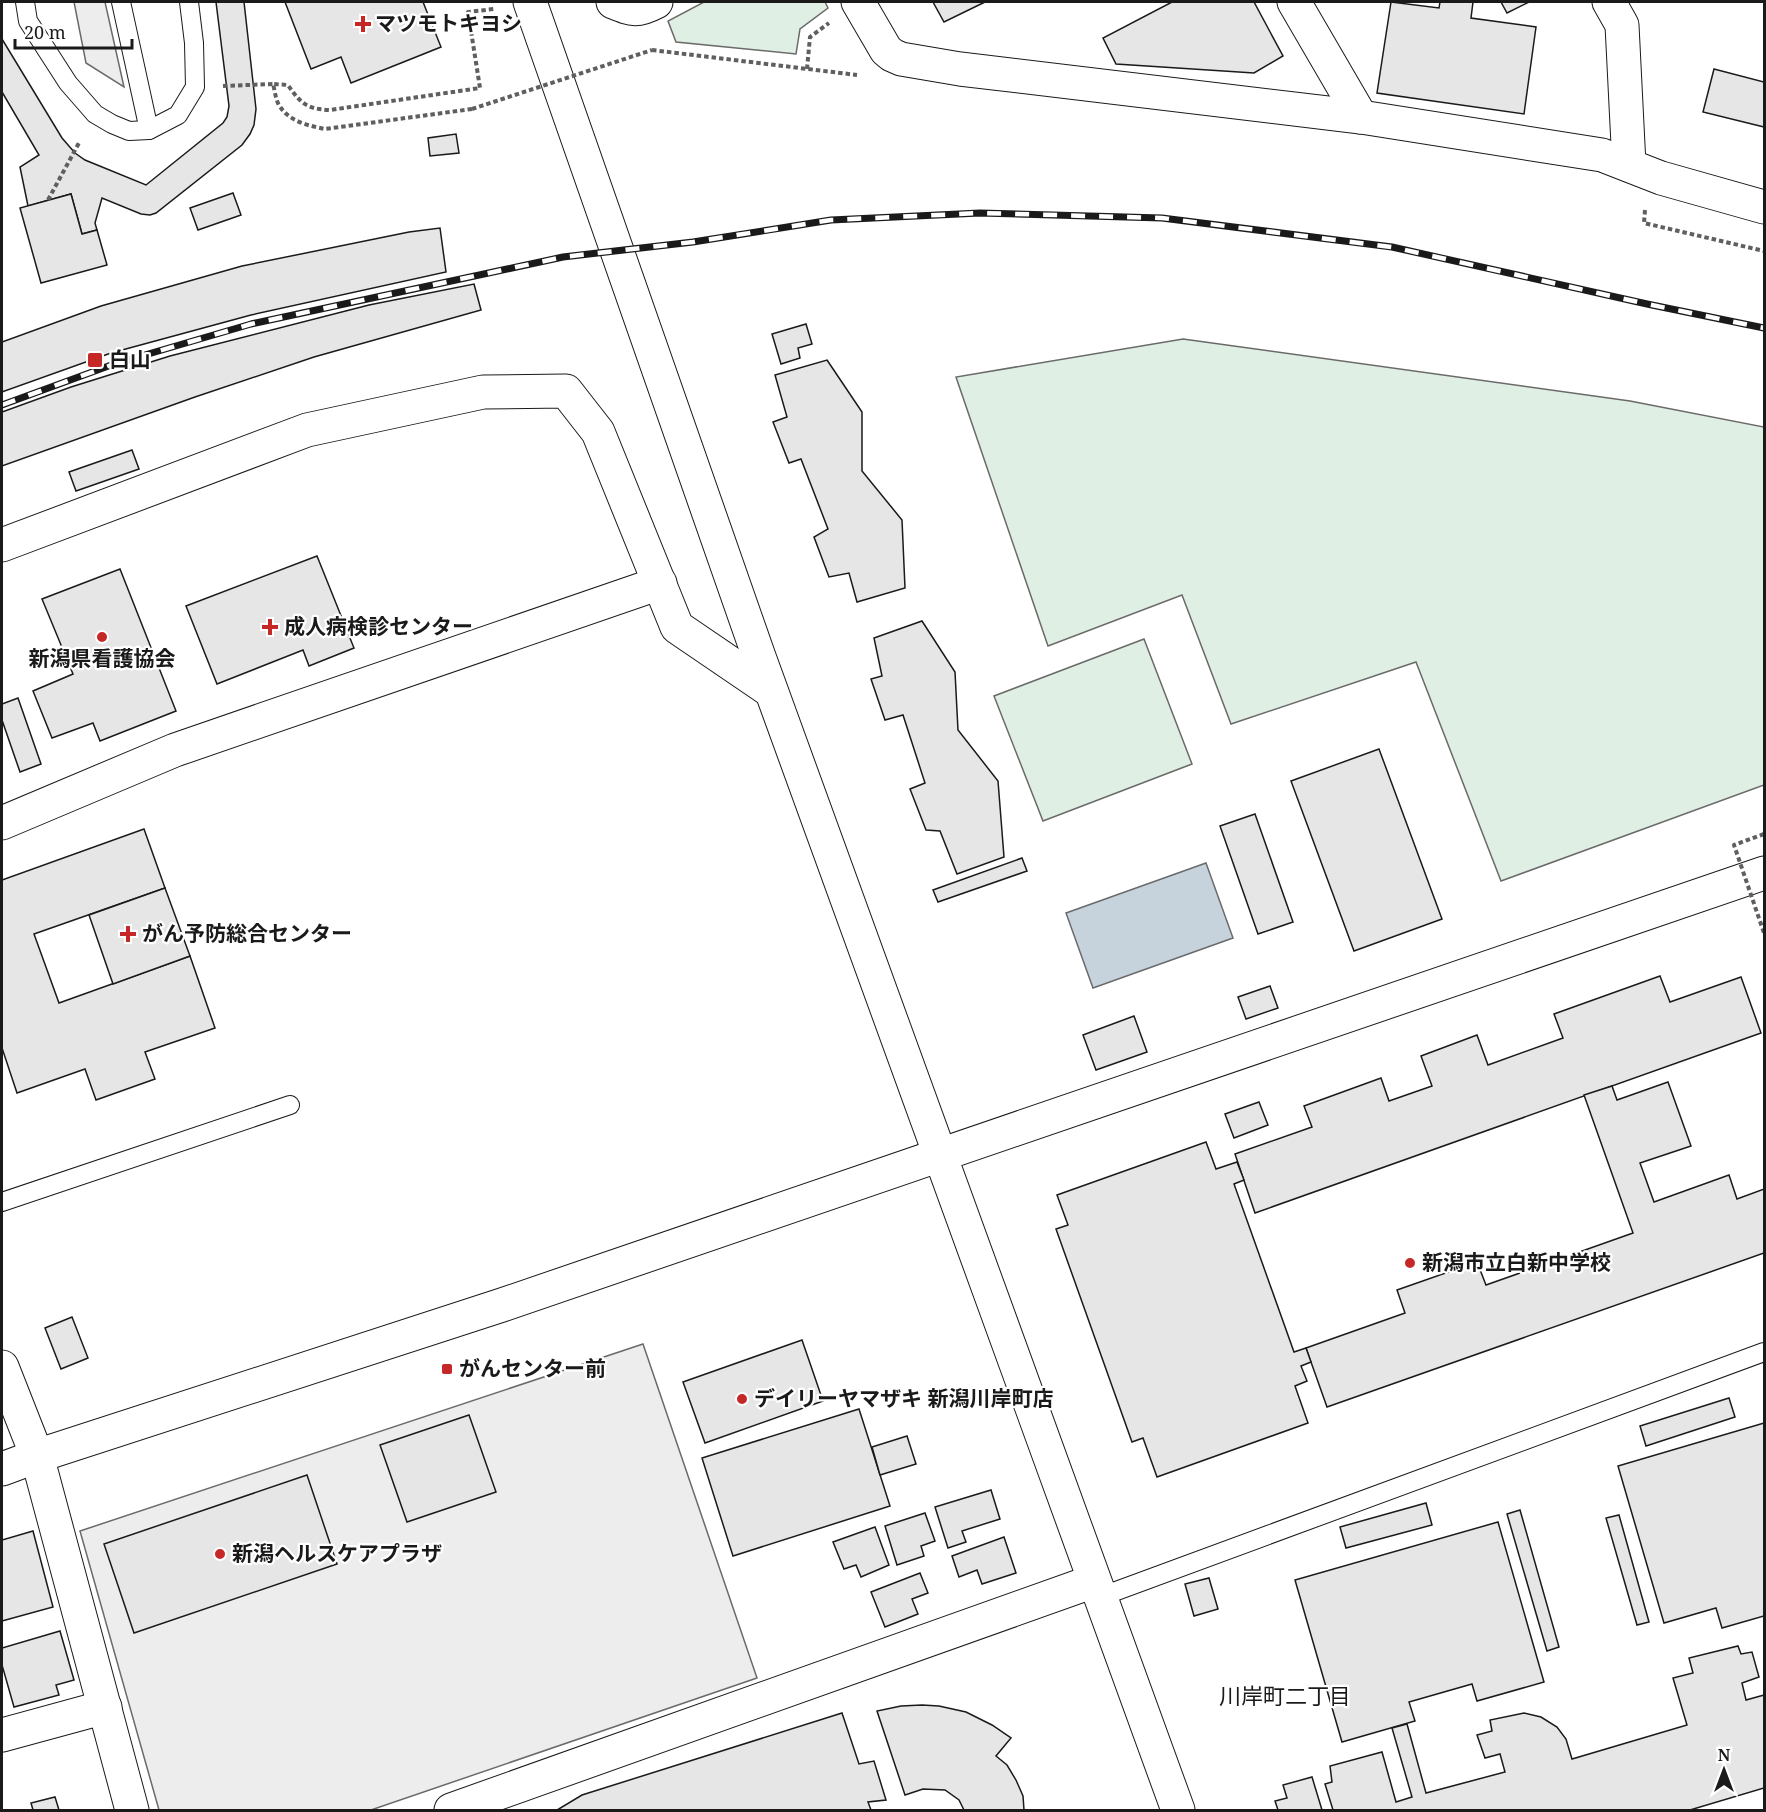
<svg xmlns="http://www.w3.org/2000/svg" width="1766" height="1812" viewBox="0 0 1766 1812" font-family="'Noto Serif','Noto Sans JP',serif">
	<rect width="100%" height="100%" fill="#fff"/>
	<g fill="#e0efe3" stroke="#6a6a6a" stroke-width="1.5">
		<polygon points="704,2 825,2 828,8 800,29 796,54 676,42 668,21"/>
		<polygon points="1183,339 1630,401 1764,427 1764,785 1501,881 1416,662 1231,724 1182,595 1048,646 956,377"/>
		<polygon points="1144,639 1192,764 1043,821 994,696"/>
	</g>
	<g fill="#ededed" stroke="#6a6a6a" stroke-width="1.5">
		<polygon points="74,2 105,2 124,87 86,63"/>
		<polygon points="643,1344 757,1678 371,1810 159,1810 80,1531"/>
	</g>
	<polygon fill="#c6d2dc" stroke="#6a6a6a" stroke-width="1.5" points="1206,863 1233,938 1093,988 1066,913"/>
	<g fill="#e6e6e6" stroke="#1a1a1a" stroke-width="1.5">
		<polygon points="216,2 244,2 256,109 254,125 250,134 242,145 156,213 150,215 141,214 102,198 95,223 97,230 82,234 71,194 28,206 20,167 39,155 2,92 2,39 62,138 75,153 85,160 146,185 223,123 227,117 229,106"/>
		<polygon points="285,2 423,2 441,47 351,83 341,57 311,69"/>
		<polygon points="933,2 985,2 944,22"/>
		<polygon points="1172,2 1254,2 1283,56 1254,73 1116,64 1103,38"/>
		<polygon points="1391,2 1439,8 1440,2 1473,2 1471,18 1536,27 1524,114 1377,93"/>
		<polygon points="1501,2 1529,2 1507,13"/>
		<polygon points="1714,69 1764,82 1764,127 1703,112"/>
		<polygon points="456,134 459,153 430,156 428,138"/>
		<polygon points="233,193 241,215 198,230 190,208"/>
		<polygon points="71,194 82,234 97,230 107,265 41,283 20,208"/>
		<polygon points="440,228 446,272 251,315 111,353 2,392 2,342 101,306 242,266 409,232"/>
		<polygon points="474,284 481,310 314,357 195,397 2,466 2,412 71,387 170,356 369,305"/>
		<polygon points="806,324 812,344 798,348 800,358 781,364 772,334"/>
		<polygon points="827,360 862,412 862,471 902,520 905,588 857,602 849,573 829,577 814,537 828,529 801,459 789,463 773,422 787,417 775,375"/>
		<polygon points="132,450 139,469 76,491 69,472"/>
		<polygon points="317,556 354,648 309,666 303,650 217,684 186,606"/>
		<polygon points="120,569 176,711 100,741 93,723 52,738 33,691 73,674 42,599"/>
		<polygon points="922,621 955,672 958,730 998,781 1004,857 957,874 940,831 926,830 910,789 925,783 903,715 885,720 871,679 882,676 874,638"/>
		<polygon points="18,698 41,764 20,772 2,720 2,704"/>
		<polygon points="1379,749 1442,919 1354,951 1291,781"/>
		<polygon points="1255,814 1293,922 1258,934 1220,826"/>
		<polygon points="144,829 165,888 34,934 59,1003 190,956 215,1028 145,1052 155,1079 96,1100 85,1069 17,1093 2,1048 2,880"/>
		<polygon points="1022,858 1027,871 938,902 933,890"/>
		<polygon points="165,888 190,956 113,984 89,915"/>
		<polygon points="1660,976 1670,1002 1741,977 1761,1033 1255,1213 1235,1154 1312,1127 1304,1106 1381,1078 1389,1101 1432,1086 1421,1056 1477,1035 1488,1065 1563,1038 1554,1014"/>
		<polygon points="1270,986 1278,1008 1246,1019 1238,997"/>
		<polygon points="1134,1016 1147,1052 1096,1070 1083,1035"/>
		<polygon points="1668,1082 1691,1146 1640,1163 1654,1202 1729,1175 1737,1199 1764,1189 1764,1253 1327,1407 1306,1348 1405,1313 1397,1290 1477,1262 1486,1285 1633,1233 1584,1095 1612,1086 1617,1100"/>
		<polygon points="1259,1102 1268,1125 1234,1138 1225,1114"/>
		<polygon points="1206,1142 1216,1169 1237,1162 1244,1180 1234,1184 1294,1352 1306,1348 1311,1362 1301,1366 1307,1381 1295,1386 1308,1423 1157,1477 1143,1438 1132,1442 1056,1229 1068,1225 1057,1195"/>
		<polygon points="72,1317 88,1358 61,1369 45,1328"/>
		<polygon points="802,1340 823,1401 705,1443 683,1382"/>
		<polygon points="1729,1398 1735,1417 1646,1446 1640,1426"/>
		<polygon points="859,1409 890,1506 733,1556 702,1458"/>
		<polygon points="469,1415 496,1492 407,1522 380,1445"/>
		<polygon points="1764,1423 1764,1616 1722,1628 1716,1608 1664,1623 1618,1466"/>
		<polygon points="907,1436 916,1464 880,1475 872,1447"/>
		<polygon points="307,1475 337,1564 134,1633 104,1544"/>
		<polygon points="991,1490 1000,1519 962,1531 966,1542 948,1548 935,1507"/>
		<polygon points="1426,1503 1432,1525 1346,1548 1340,1527"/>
		<polygon points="1520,1510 1559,1647 1547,1651 1507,1514"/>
		<polygon points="925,1513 935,1541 921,1546 924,1556 897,1565 885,1526"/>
		<polygon points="1619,1515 1649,1622 1637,1625 1606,1518"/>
		<polygon points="1498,1522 1544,1682 1477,1701 1472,1684 1409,1702 1415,1721 1342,1742 1295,1580"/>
		<polygon points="875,1527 889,1565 861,1577 856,1565 844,1569 833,1542"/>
		<polygon points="33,1531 53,1607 2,1621 2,1540"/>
		<polygon points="1004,1537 1016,1573 982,1584 977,1570 959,1577 952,1556"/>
		<polygon points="920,1573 928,1593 912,1599 918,1614 885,1627 871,1592"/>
		<polygon points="1209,1578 1218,1609 1194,1616 1185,1584"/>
		<polygon points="60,1631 74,1680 56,1685 59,1695 14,1707 2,1665 2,1648"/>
		<polygon points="1738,1646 1741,1654 1752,1652 1759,1677 1742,1683 1746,1700 1764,1695 1764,1788 1690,1810 1333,1810 1325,1784 1332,1782 1330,1766 1382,1752 1396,1802 1412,1797 1392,1728 1407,1724 1426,1793 1505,1772 1500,1754 1485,1758 1477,1735 1492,1731 1490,1720 1524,1713 1541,1717 1557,1727 1566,1739 1572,1759 1687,1725 1673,1678 1693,1673 1689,1658"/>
		<polygon points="922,1705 939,1706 966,1712 992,1725 1011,1738 996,1756 1007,1765 1016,1780 1023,1796 1024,1810 964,1810 959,1800 945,1790 923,1789 905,1795 877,1711 901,1706"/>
		<polygon points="842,1713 859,1764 874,1761 886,1800 868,1802 871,1810 557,1810 582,1795"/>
		<polygon points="1312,1777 1322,1810 1278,1810 1275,1801 1287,1798 1283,1785"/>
		<polygon points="55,1797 59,1810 33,1810 31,1803"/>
	</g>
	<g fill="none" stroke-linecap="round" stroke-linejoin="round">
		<defs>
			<g id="service">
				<polyline points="25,2 28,21 68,83 95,114 112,124 129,131 149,130 178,115 195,87 194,43 189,2"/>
				<polyline points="121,2 149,130"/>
				<polyline points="2,1202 290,1105"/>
				<polyline points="1100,1597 1764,1352"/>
			</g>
			<g id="minor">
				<path d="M613 2C633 10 637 12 656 2"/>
				<polyline points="858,2 886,50 892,55 901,59 960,69 1361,117 1602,155 1661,178 1764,207"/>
				<polyline points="1294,2 1361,117"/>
				<polyline points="1609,2 1622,25 1629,165"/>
				<polyline points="2,545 307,430 483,392 566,391 598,432 677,627 771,691"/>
				<polyline points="2,823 175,750 660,583"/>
				<polyline points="2,1367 37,1456 132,1810"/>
				<polyline points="2,1735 105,1707"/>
				<polyline points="451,1810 1094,1581"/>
			</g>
			<g id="tertiary">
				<polyline points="530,2 758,654 1178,1810"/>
				<polyline points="2,1469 37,1456 502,1305 1764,873"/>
			</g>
		</defs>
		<use href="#service" stroke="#1a1a1a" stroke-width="20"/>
		<use href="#minor" stroke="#1a1a1a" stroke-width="35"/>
		<use href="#tertiary" stroke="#1a1a1a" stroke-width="35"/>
		<g stroke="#5f5f5f" stroke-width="4" stroke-dasharray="4.5 3" stroke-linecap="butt">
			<polyline points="652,50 857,75"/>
			<polyline points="807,69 810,37 829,23"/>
			<polyline points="223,86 273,84"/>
			<path d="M472 109 325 129C310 126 291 122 281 108 276 103 275 91 273 84L288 85C301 104 307 109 330 110L480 88 468 12 494 9"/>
			<polyline points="48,200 80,141"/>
			<polyline points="1645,210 1644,223 1764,251"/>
		</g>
		<use href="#service" stroke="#fff" stroke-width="18"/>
		<use href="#minor" stroke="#fff" stroke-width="33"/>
		<use href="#tertiary" stroke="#fff" stroke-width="33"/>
		<defs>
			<polyline id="rail" points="2,405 114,364 251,324 563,257 693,242 831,220 980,213 1162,218 1392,247 1647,304 1764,328"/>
		</defs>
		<use href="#rail" stroke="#1a1a1a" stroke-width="7"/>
		<use href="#rail" stroke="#fff" stroke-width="4.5" stroke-dasharray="14" stroke-linecap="butt"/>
		<g stroke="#5f5f5f" stroke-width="4" stroke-dasharray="4.5 3" stroke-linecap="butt">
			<polyline points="472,109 652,50"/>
			<polyline points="1764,834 1734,845 1764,933"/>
		</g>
	</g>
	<g fill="#c62828" stroke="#fff" stroke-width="2">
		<path d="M360 15h6v6h6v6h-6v6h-6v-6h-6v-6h6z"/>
		<rect x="87" y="352" width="16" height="16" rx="3"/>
		<path d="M267 618h6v6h6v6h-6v6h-6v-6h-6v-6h6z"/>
		<circle cx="102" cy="637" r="6"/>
		<path d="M125 925h6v6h6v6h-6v6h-6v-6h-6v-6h6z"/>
		<circle cx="1410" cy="1263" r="6"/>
		<rect x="441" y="1363" width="12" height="12" rx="3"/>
		<circle cx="742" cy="1399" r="6"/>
		<circle cx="220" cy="1554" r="6"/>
	</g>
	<g text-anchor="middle" stroke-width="4.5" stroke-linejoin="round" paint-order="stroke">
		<g font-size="21" font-weight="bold" fill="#1a1a1a" stroke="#fff" text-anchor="start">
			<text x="375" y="31">マツモトキヨシ</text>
			<text x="109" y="367">白山</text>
			<text x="284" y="634">成人病検診センター</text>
			<text x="102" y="666" text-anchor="middle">新潟県看護協会</text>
			<text x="142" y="941">がん予防総合センター</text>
			<text x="1422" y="1270">新潟市立白新中学校</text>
			<text x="459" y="1376">がんセンター前</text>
			<text x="754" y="1406">デイリーヤマザキ 新潟川岸町店</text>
			<text x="232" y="1561">新潟ヘルスケアプラザ</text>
		</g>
		<g font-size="22" fill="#1a1a1a" stroke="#fff">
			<text x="1285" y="1704">川岸町二丁目</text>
		</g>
	</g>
	<rect width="1766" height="1812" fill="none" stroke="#1a1a1a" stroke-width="6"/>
	<g transform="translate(1724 1770)" stroke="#ffffff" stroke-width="4.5" paint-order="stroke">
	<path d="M0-4.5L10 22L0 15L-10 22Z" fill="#1a1a1a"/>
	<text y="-9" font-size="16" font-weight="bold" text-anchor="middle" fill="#1a1a1a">N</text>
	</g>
	<path d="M15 39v9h117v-9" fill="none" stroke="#1a1a1a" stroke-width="3"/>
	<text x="24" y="39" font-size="18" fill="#1a1a1a" stroke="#ffffff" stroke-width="4.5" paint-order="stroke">20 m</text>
</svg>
